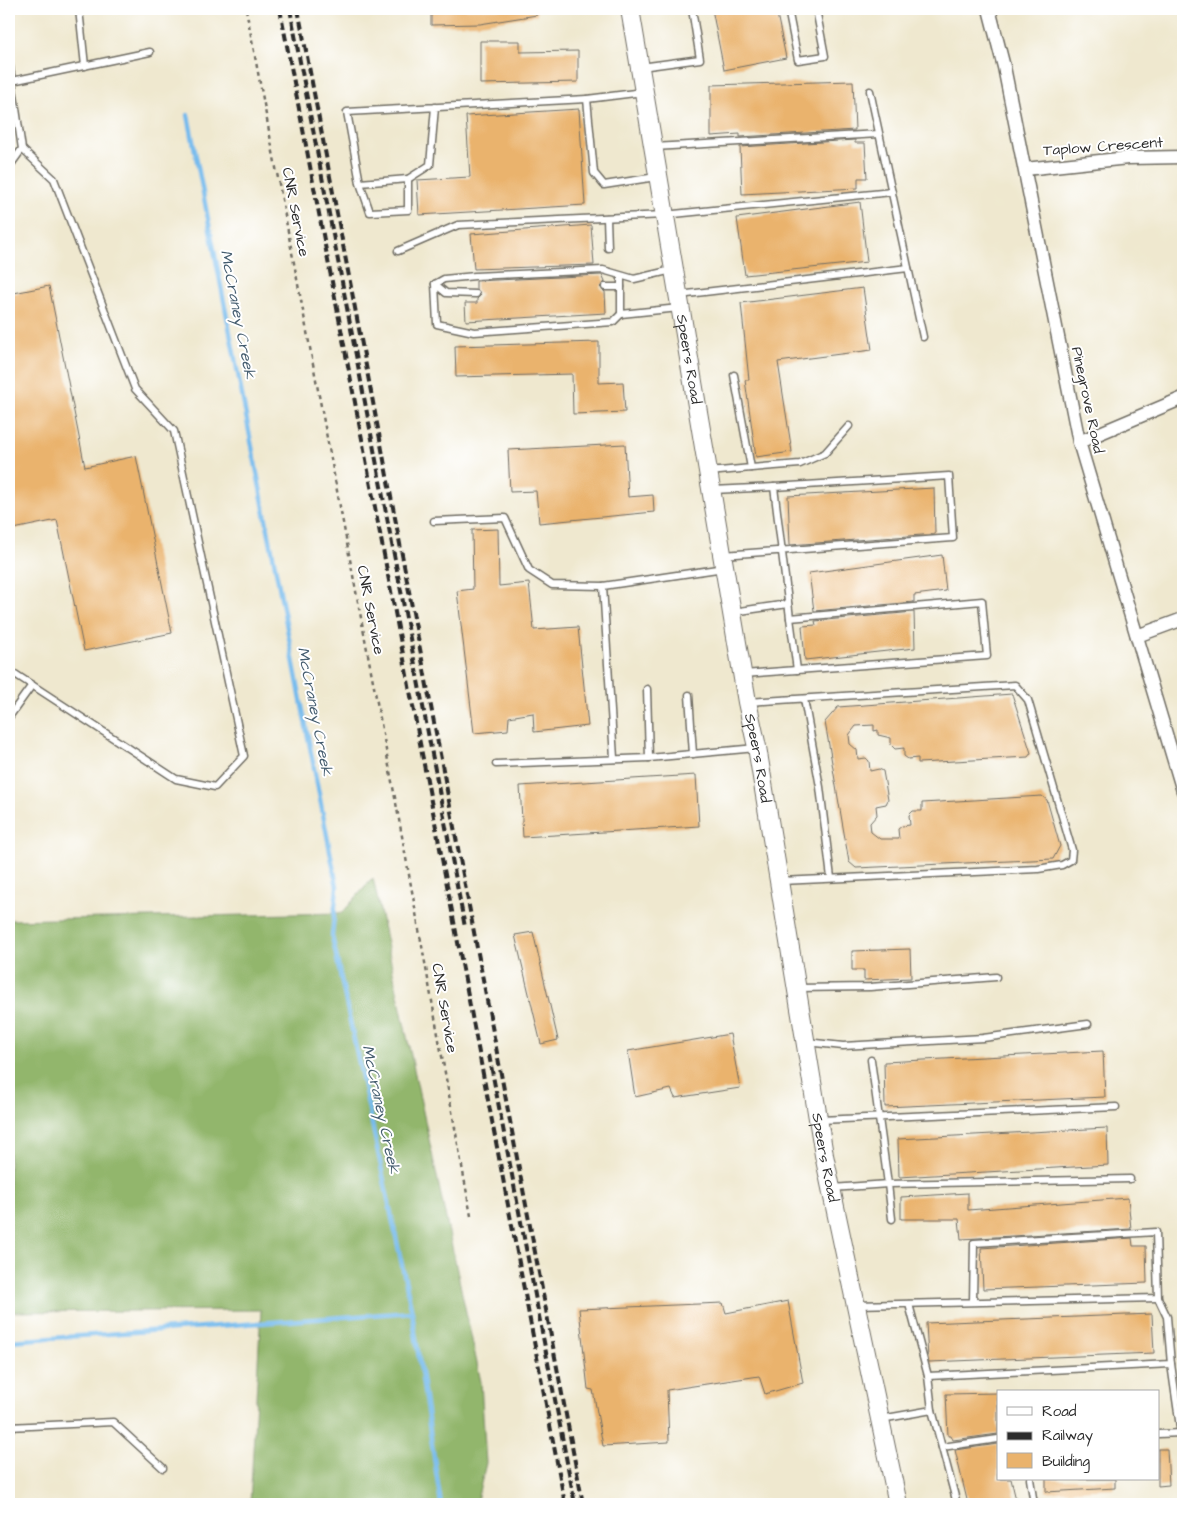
<svg xmlns="http://www.w3.org/2000/svg" width="1192" height="1513" viewBox="0 0 1192 1513" font-family="'Architects Daughter',sans-serif">
	<rect width="100%" height="100%" fill="#fff"/>
	<filter id="ink" filterUnits="userSpaceOnUse"><feTurbulence type="fractalNoise" baseFrequency=".02" numOctaves="2"/><feDisplacementMap in="SourceGraphic" scale="10" xChannelSelector="R" yChannelSelector="G"/><feConvolveMatrix kernelMatrix="1 2 1 2 8 2 1 2 1" color-interpolation-filters="sRGB"/></filter>
	<filter id="wash" filterUnits="userSpaceOnUse"><feTurbulence type="fractalNoise" baseFrequency=".0096" numOctaves="4" result="noise"/><feDisplacementMap in="SourceGraphic" scale="20" xChannelSelector="R" yChannelSelector="G"/><feGaussianBlur stdDeviation="1.12" result="paint"/><feColorMatrix in="noise" values="0 0 0 0 0 0 0 0 0 0 0 0 0 0 0 0 0 1.4 0 .05"/><feComposite in="paint" operator="in"/></filter>
	<g filter="url(#wash)">
		<rect width="100%" height="100%" fill="#efe8cf"/>
		<polygon fill="#92b66c" stroke="#5e704c" points="373,878 481,1382 486,1463 477,1500 479,1504 250,1504 261,1310 9,1312 9,920 342,913"/>
		<g fill="none" stroke-linecap="round" stroke-linejoin="round">
			<g stroke="#76bbed" stroke-width="4.5">
				<polyline points="188,115 337,887 332,936 412,1312"/>
				<polyline points="9,1341 412,1312 441,1504"/>
			</g>
		</g>
		<g id="blocks">
			<g fill="#eab36d">
				<polygon points="431,9 536,9 537,15 480,24 431,25"/>
				<polygon points="712,9 776,9 786,58 724,70"/>
				<polygon points="480,41 520,41 520,52 578,51 578,82 480,84"/>
				<polygon points="853,81 855,130 740,137 740,134 711,136 711,85"/>
				<polygon points="579,109 585,205 419,215 417,180 470,177 466,116"/>
				<polygon points="855,140 855,143 865,143 867,178 858,178 858,188 742,194 740,147"/>
				<polygon points="860,202 867,262 745,275 737,218"/>
				<polygon points="591,225 594,265 474,269 471,234"/>
				<polygon points="602,275 605,282 600,287 605,292 606,313 466,321 465,303 477,303 477,299 481,295 476,289 476,281"/>
				<polygon points="49,286 85,467 136,456 172,633 84,651 57,520 9,530 9,294"/>
				<polygon points="863,288 872,350 778,362 792,452 756,457 745,380 749,380 741,303"/>
				<polygon points="599,342 599,383 623,382 625,412 573,414 572,374 456,377 455,346"/>
				<polygon points="625,444 628,497 653,495 654,512 539,523 536,491 510,492 508,450"/>
				<polygon points="934,488 935,534 790,545 788,496"/>
				<polygon points="498,529 499,586 529,583 534,630 578,627 588,726 534,732 533,713 509,717 508,730 474,733 457,591 473,589 472,530"/>
				<polygon points="942,555 946,591 914,595 914,602 814,611 809,573"/>
				<polygon points="914,612 915,648 805,660 802,626 816,625 815,621"/>
				<polygon points="1012,694 1031,753 1028,757 918,763 918,758 908,759 904,756 904,748 895,749 891,745 891,738 878,735 878,730 874,731 874,725 856,726 849,735 850,744 857,750 858,759 866,758 869,761 870,771 879,769 883,771 888,800 886,804 876,806 877,815 870,823 871,832 880,839 899,839 898,829 902,826 910,825 909,815 913,811 922,811 922,803 1042,796 1047,800 1060,846 1053,859 856,868 849,862 825,722 838,707"/>
				<polygon points="696,775 699,826 523,837 520,786"/>
				<polygon points="533,932 558,1040 541,1044 515,935"/>
				<polygon points="910,949 911,978 864,980 864,970 852,970 852,951"/>
				<polygon points="730,1034 740,1088 675,1098 671,1089 635,1097 628,1051"/>
				<polygon points="1103,1051 1105,1097 885,1107 884,1062"/>
				<polygon points="1107,1128 1108,1165 899,1177 898,1139"/>
				<polygon points="968,1193 968,1210 1128,1198 1131,1229 961,1239 959,1219 901,1219 901,1197"/>
				<polygon points="1132,1238 1133,1246 1146,1246 1147,1283 983,1289 981,1248"/>
				<polygon points="788,1301 803,1383 765,1394 759,1376 667,1390 669,1442 603,1446 593,1390 588,1389 579,1309 723,1303 726,1313"/>
				<polygon points="1152,1314 1154,1353 929,1362 928,1358 926,1323"/>
				<polygon points="998,1393 998,1434 953,1440 951,1436 948,1436 946,1394"/>
				<polygon points="998,1444 998,1479 1011,1479 1017,1504 968,1504 955,1450"/>
				<polygon points="1158,1449 1167,1449 1169,1485 1158,1486"/>
				<polygon points="1046,1479 1115,1479 1115,1488 1046,1492"/>
			</g>
		</g>
	</g>
	<g filter="url(#ink)">
		<use href="#blocks" fill-opacity="0" stroke="#706d64" stroke-width="1"/>
		<g fill="none" stroke-linecap="round" stroke-linejoin="round">
			<defs>
				<g id="lane">
					<polyline points="79,9 85,66"/>
					<polyline points="788,9 798,60 825,56 816,9"/>
					<polyline points="9,61 22,149 9,167"/>
					<polyline points="641,67 700,59 692,9"/>
					<polyline points="12,81 150,52"/>
					<polyline points="870,91 923,337"/>
					<polyline points="643,92 587,99 594,173 604,185 656,177"/>
					<polyline points="435,107 430,165 408,179 360,183 347,112 587,99"/>
					<polyline points="654,147 879,134"/>
					<polyline points="360,183 370,212 408,210 408,179"/>
					<polyline points="607,218 608,248"/>
					<polyline points="398,251 458,225 664,215 892,192"/>
					<polyline points="621,276 621,314 679,308"/>
					<polyline points="435,284 444,279 475,276 603,270 634,279 672,270"/>
					<polyline points="435,284 437,324 474,332 613,322 621,314"/>
					<polyline points="435,284 446,293 476,294"/>
					<polyline points="605,287 621,287"/>
					<polyline points="679,295 908,268"/>
					<polyline points="751,468 800,464 825,453 849,426"/>
					<polyline points="709,472 751,468 734,375"/>
					<polyline points="713,490 774,487"/>
					<polyline points="434,521 505,518 529,570 552,585 603,586"/>
					<polyline points="723,555 953,538 949,476 774,487 790,618 982,601 987,656 744,674"/>
					<polyline points="733,612 788,604"/>
					<polyline points="790,618 797,670"/>
					<polyline points="9,670 176,779 215,787 244,756 174,431 135,389 54,179 22,149"/>
					<polyline points="647,689 649,758"/>
					<polyline points="689,695 693,754"/>
					<polyline points="804,699 820,787 831,878"/>
					<polyline points="748,702 1015,685 1028,700 1072,850 1071,860 1062,865 1038,869 781,881"/>
					<polyline points="9,717 32,685"/>
					<polyline points="614,758 603,586 724,568"/>
					<polyline points="496,764 649,758 756,748"/>
					<polyline points="797,988 870,987 996,977"/>
					<polyline points="806,1042 843,1046 983,1038 1088,1024"/>
					<polyline points="820,1120 1116,1107"/>
					<polyline points="832,1188 888,1184 871,1060"/>
					<polyline points="892,1219 888,1184 1130,1179"/>
					<polyline points="857,1305 1158,1298 1156,1232 974,1243 973,1302"/>
					<polyline points="1171,1364 1183,1448"/>
					<polyline points="928,1376 1171,1364 1167,1317 1158,1298"/>
					<polyline points="932,1410 957,1504"/>
					<polyline points="881,1419 932,1410 928,1376 909,1304"/>
					<polyline points="9,1427 113,1422 163,1468"/>
					<polyline points="1158,1434 1181,1433"/>
					<polyline points="942,1447 998,1439"/>
					<polyline points="1030,1479 1034,1504"/>
				</g>
				<g id="street">
					<polyline points="989,9 1004,67 1079,442 1183,791"/>
					<polyline points="1025,169 1128,158 1183,157"/>
					<polyline points="1079,442 1183,398"/>
					<polyline points="1137,636 1183,619"/>
				</g>
				<g id="secondary">
					<path id="s1" d="M630 9 747 702 757 747 824 1155 898 1504"/>
				</g>
			</defs>
			<use href="#lane" stroke="#706d64" stroke-width="9"/>
			<use href="#street" stroke="#706d64" stroke-width="15"/>
			<use href="#secondary" stroke="#706d64" stroke-width="20"/>
			<polyline stroke="#706d64" stroke-width="2.5" stroke-dasharray="4 4" stroke-linecap="butt" points="246,9 396,803 471,1216"/>
			<use href="#lane" stroke="#fff" stroke-width="6"/>
			<use href="#street" stroke="#fff" stroke-width="12"/>
			<use href="#secondary" stroke="#fff" stroke-width="18"/>
			<g stroke="#2b2b2b" stroke-width="4" stroke-dasharray="8 4" stroke-linecap="butt">
				<polyline points="280,9 565,1504"/>
				<polyline points="290,9 465,927"/>
				<polyline points="298,9 583,1504"/>
				<polyline points="489,1055 575,1504"/>
			</g>
		</g>
	</g>
	<g text-anchor="middle" stroke-width="4" stroke-linejoin="round" paint-order="stroke">
		<g font-size="15" fill="#2b2b2b" stroke="#fff">
			<text transform="translate(1103 146) rotate(-4)" y="5">Taplow Crescent</text>
			<text transform="translate(296 212) rotate(79)" y="5">CNR Service</text>
			<text dy="5" stroke="none"><textPath href="#s1" startOffset="355">Speers Road</textPath></text>
			<text transform="translate(1088 400) rotate(78)" y="5">Pinegrove Road</text>
			<text transform="translate(371 610) rotate(79)" y="5">CNR Service</text>
			<text dy="5" stroke="none"><textPath href="#s1" startOffset="760">Speers Road</textPath></text>
			<text transform="translate(445 1008) rotate(80)" y="5">CNR Service</text>
			<text dy="5" stroke="none"><textPath href="#s1" startOffset="1165">Speers Road</textPath></text>
		</g>
		<g font-size="16" font-style="italic" fill="#455d6f" stroke="#fff">
			<text transform="translate(239 314) rotate(79)" y="6">McCraney Creek</text>
			<text transform="translate(316 711) rotate(79)" y="6">McCraney Creek</text>
			<text transform="translate(382 1109) rotate(78)" y="6">McCraney Creek</text>
		</g>
	</g>
	<rect width="1192" height="1513" fill="none" stroke="#fff" stroke-width="30"/>
	<rect x="997" y="1390" width="162" height="90" fill="#ffffff" stroke="#aaaaaa"/>
	<rect x="1007" y="1407" width="25" height="8" fill="#ffffff" stroke="#aaaaaa"/>
	<text x="1042" y="1416" font-size="15" fill="#2b2b2b">Road</text>
	<rect x="1007" y="1432" width="25" height="8" fill="#2b2b2b" stroke="#aaaaaa"/>
	<text x="1042" y="1440" font-size="15" fill="#2b2b2b">Railway</text>
	<rect x="1007" y="1453" width="25" height="15" fill="#eab36d" stroke="#aaaaaa"/>
	<text x="1042" y="1466" font-size="15" fill="#2b2b2b">Building</text>
</svg>
